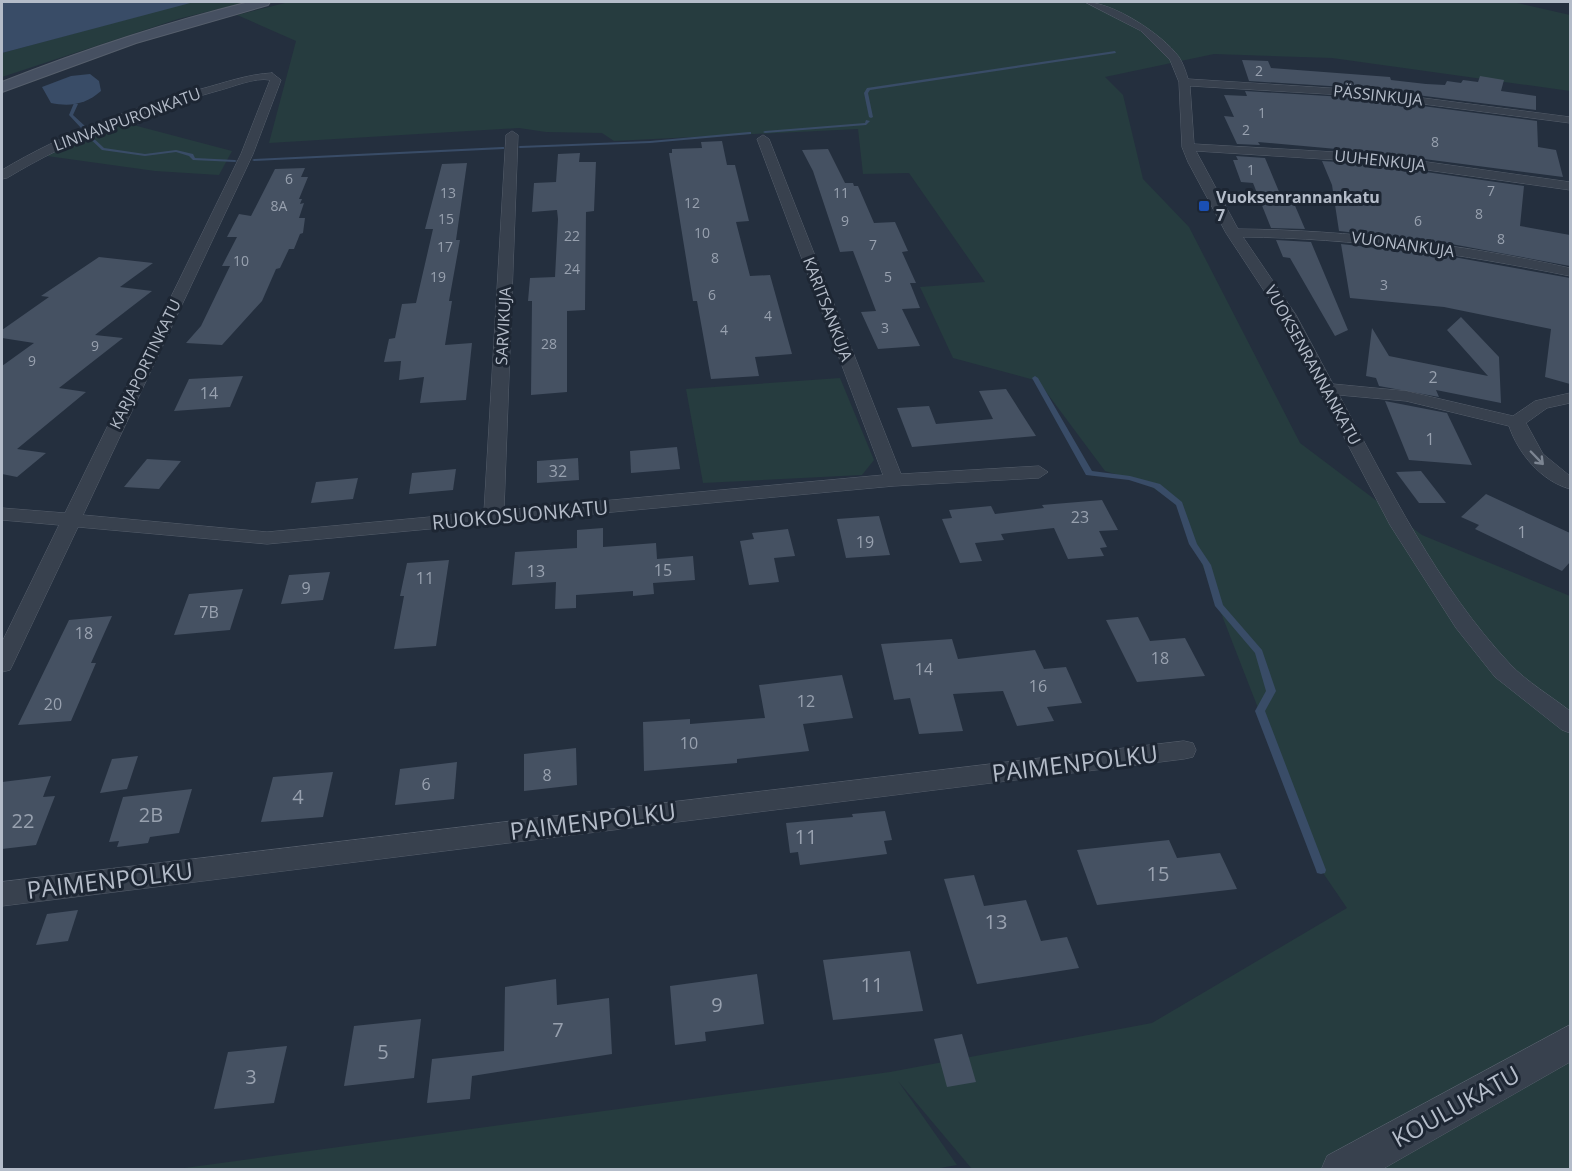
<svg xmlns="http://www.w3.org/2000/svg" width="1572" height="1171" viewBox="0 0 1572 1171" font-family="'Open Sans',sans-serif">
	<rect width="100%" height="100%" fill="#242f3e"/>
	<g fill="#263c3f">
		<polygon points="190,2 247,2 178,19 2,77 2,53"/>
		<polygon points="289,2 1513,2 1570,15 1570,91 1332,58 1214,54 1105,77 1123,95 1143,179 1189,227 1300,443 1422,535 1570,596 1570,1169 972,1169 898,1081 957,1165 929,1170 170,1170 890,1072 1152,1023 1347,908 1321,870 1179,505 1147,484 1105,471 1038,381 953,358 920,287 985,282 909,173 863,174 858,129 614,141 602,133 546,132 519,128 269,143 296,41 237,15"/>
		<polygon points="122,122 232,151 219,175 155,171 47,156 87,136"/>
		<polygon points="840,378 874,460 862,475 703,483 686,389"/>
	</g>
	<g fill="#394c67">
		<polygon points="2,2 194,2 2,53"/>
		<path d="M90 74 99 81 101 91C86 104 71 107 51 103L42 87 71 76Z"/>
	</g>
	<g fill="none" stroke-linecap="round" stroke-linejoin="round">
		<g fill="#394c67" fill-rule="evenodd">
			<polygon points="1115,51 1116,53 870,90 868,93 873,117 871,118 869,117 864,93 867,88"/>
			<polygon points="74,103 78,104 73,115 86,127 86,129 82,129 69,115"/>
			<polygon points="866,120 870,121 866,125 765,133 763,132 765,131 865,123"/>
			<polygon points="749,132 751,132 751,134 650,143 520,148 518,147 520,146 650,141"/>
			<polygon points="88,133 104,148 145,154 176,150 193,154 195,158 235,160 237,161 235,162 193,160 189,156 176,152 145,156 102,150 86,135 86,134"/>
			<polygon points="502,147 504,147 504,149 254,161 252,160 254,159"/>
			<polygon points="1035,376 1038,378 1092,471 1130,476 1160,484 1182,502 1197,544 1211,565 1223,605 1262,650 1276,691 1265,711 1326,870 1325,873 1321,874 1317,873 1316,870 1255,711 1266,691 1255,653 1215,606 1203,565 1189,544 1176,505 1154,488 1129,480 1086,475 1032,378"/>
		</g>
	</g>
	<g fill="#455162">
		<polygon points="1242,60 1268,61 1271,68 1390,77 1391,80 1426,84 1445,85 1447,81 1461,83 1463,80 1478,82 1480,76 1504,80 1501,91 1536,96 1536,110 1361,88 1249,81"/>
		<polygon points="1245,91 1361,98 1537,121 1538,147 1556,150 1563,177 1370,152 1258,142 1260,145 1237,144 1224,116 1234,117 1224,95 1247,96"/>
		<polygon points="722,141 727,165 735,165 749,221 736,222 750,276 770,275 792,354 755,357 759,376 711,379 697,301 693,301 669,153 672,153 672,149 702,148 701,142"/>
		<polygon points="828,149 845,183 853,183 854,186 858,186 874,223 895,222 908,251 902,252 916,283 910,283 920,308 902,309 920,346 878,349 861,312 876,311 853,251 840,252 813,171 802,150"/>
		<polygon points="580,153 579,162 596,162 594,211 586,212 585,310 567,311 567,392 531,395 532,301 528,301 530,278 555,277 558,219 557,210 532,212 534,183 556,182 558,154"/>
		<polygon points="1236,156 1265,158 1280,194 1285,194 1288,200 1293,201 1305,229 1271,228 1253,183 1241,182 1233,160 1238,160"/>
		<polygon points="1322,161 1370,164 1524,186 1520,226 1570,235 1570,266 1446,243 1339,231 1332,185"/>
		<polygon points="467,163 456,240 460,240 449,301 452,301 445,345 472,343 466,400 420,403 424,377 399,380 401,361 384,362 389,339 395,338 402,304 416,303 433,229 425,229 442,164"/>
		<polygon points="305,168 301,177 308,177 299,199 302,199 300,204 304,203 299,218 305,218 303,233 300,234 294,249 289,249 280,268 276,269 262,301 222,345 186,343 201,326 230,266 222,266 237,237 227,237 239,214 251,216 275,169"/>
		<polygon points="1276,240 1311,242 1348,330 1335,336 1290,258 1283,257"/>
		<polygon points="1341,244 1448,256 1570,278 1570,384 1545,377 1551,329 1444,307 1350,298"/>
		<polygon points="99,257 153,263 120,287 152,291 95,335 123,338 59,388 86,392 17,449 46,453 17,477 2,474 2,366 34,343 2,338 2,330 49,297 41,296"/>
		<polygon points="1461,317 1499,357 1501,403 1436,390 1439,397 1379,386 1376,378 1366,376 1372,328 1389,356 1488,376 1447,330"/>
		<polygon points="243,376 230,407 174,411 189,379"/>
		<polygon points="1006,389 1036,436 912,447 897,408 929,406 936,424 993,419 979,391"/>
		<polygon points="1385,401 1447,413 1472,465 1409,460"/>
		<polygon points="677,447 680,469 631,473 630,451"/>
		<polygon points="578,458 579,480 537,483 537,461"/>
		<polygon points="147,459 181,461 159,489 124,487"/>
		<polygon points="456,469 453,490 409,494 412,473"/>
		<polygon points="1421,471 1446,503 1419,503 1396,472"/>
		<polygon points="358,478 353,499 311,503 316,482"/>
		<polygon points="1486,494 1570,533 1570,562 1562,571 1475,529 1479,525 1461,517"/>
		<polygon points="1102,500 1118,530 1099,531 1107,547 1100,548 1104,556 1068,559 1054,528 1001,534 1004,540 975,543 982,561 960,563 942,519 952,518 949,510 991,506 995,514 1044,508 1042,505"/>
		<polygon points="879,516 890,555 846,558 837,519"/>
		<polygon points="603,528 603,547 656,543 657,559 693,556 695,580 653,583 654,594 633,596 633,591 576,595 576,608 555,609 556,582 512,585 515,552 577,548 577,530"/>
		<polygon points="788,529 795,556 774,558 779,582 749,585 740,541 754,539 752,533"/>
		<polygon points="449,560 436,646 394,649 404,596 400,596 407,563"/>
		<polygon points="330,572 323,600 281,604 289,575"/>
		<polygon points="243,589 230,630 174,635 189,594"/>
		<polygon points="112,616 91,663 96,663 71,721 18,725 69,620"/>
		<polygon points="1138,617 1150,641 1185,638 1205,676 1137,682 1106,620"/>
		<polygon points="952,639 958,659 1035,650 1044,669 1066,667 1082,703 1047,707 1054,721 1017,726 1003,691 953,694 963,731 919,734 910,698 894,700 881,644"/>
		<polygon points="842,675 853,718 803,724 809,751 737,759 737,763 644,771 643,722 690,719 690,724 765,718 759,685"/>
		<polygon points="576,748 577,785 524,791 524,754"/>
		<polygon points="138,756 127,789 100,793 112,759"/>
		<polygon points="457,762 454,799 395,805 400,769"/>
		<polygon points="333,772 323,817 261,822 273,777"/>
		<polygon points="51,776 43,797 55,796 36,845 2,849 2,782"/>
		<polygon points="192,789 179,833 150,837 148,843 117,847 119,841 109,842 123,797"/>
		<polygon points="885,811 892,840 884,841 887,854 800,865 798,852 790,853 786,823 853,817 852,814"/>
		<polygon points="1169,840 1177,858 1220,853 1237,889 1097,905 1077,850"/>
		<polygon points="974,875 984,906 1026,900 1041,941 1067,937 1079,968 977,984 944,879"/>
		<polygon points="78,910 68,941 36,945 47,914"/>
		<polygon points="910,951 923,1011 833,1020 823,960"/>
		<polygon points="757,974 764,1024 705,1032 706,1041 675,1045 670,986"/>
		<polygon points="556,979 557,1005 609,998 612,1054 472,1076 470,1099 427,1103 432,1059 504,1051 505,987"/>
		<polygon points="421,1019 414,1078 344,1086 354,1026"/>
		<polygon points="962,1034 976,1082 947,1087 934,1039"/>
		<polygon points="287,1046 274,1103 214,1109 228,1052"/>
	</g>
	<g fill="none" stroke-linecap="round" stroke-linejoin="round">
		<defs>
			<g id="minor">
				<path d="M1085 2C1113 2 1162 34 1179 57 1183 63 1186 72 1188 79L1361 90 1570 117V123L1361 96 1190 86 1194 144 1370 154 1570 182V190L1370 162 1196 151 1238 229C1350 230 1460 244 1570 268V276C1462 254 1354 238 1243 237L1296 315 1333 384 1406 391 1513 416 1535 401 1570 393V403L1547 408 1526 423 1543 454 1570 476V489C1541 481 1518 453 1509 426L1406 401 1339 395C1389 487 1437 586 1510 664 1527 682 1551 696 1570 711V733L1562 730 1495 677 1456 628 1390 525 1280 315 1226 233 1188 162 1182 147 1179 82 1170 60 1141 31Z"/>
				<path d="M272 73 281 80 253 154 83 515 267 532 484 512 506 135 512 131 518 135 504 510 883 475 757 139 763 135 769 139 901 474 1039 466 1048 472 1039 478 894 486 267 544 78 527 13 664 10 670 2 672V642L59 525 2 520V508L65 513 241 154 270 80C255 77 233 87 217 91 143 112 73 138 7 178L2 179V170C64 133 131 108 201 89 224 83 248 74 272 73Z"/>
				<polygon points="1184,741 1193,743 1196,750 1193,757 1184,759 2,906 2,882"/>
			</g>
			<polygon id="tertiary" points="1570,1025 1570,1062 1381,1170 1321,1170 1327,1156"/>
			<path id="secondary" d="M249 2H270L268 5 136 43 2 92V82C83 50 165 23 249 2Z"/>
		</defs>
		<use href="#minor" stroke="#565f6c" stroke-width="1"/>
		<use href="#tertiary" stroke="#565f6c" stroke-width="1"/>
		<use href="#secondary" stroke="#565f6c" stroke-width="2"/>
		<use href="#minor" fill="#38414e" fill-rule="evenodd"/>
		<use href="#tertiary" fill="#38414e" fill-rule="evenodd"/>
		<use href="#secondary" fill="#465061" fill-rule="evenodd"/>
	</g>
	<defs><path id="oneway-shaft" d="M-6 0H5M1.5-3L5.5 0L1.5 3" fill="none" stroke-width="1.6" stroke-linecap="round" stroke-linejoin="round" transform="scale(1.5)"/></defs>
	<use stroke="#7c8592" href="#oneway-shaft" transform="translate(1537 458) rotate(46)"/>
	<rect fill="#1a4fb4" stroke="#1d2633" stroke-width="2" x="1198" y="200" width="12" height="12" rx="3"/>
	<g text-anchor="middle" stroke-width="6" stroke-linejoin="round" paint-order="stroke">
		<g font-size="14" fill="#98a1af">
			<text x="1259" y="76">2</text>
			<text x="1262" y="118">1</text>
			<text x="1246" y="135">2</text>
			<text x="1435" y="147">8</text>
			<text x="1251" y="175">1</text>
			<text x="289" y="184">6</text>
			<text x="1491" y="196">7</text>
			<text x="448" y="198">13</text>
			<text x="841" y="198">11</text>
			<text x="692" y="208">12</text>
			<text x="279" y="211">8A</text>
			<text x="1479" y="219">8</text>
			<text x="446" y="224">15</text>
			<text x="845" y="226">9</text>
			<text x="1418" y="226">6</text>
			<text x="702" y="238">10</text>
			<text x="572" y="241">22</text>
			<text x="1501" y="244">8</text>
			<text x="873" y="250">7</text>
			<text x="445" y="252">17</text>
			<text x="715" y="263">8</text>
			<text x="241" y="266">10</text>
			<text x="572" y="274">24</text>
			<text x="438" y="282">19</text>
			<text x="888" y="282">5</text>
			<text x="1384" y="290">3</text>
			<text x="712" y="300">6</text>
			<text x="768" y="321">4</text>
			<text x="885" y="333">3</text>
			<text x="724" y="335">4</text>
			<text x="549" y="349">28</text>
			<text x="95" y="351">9</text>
			<text x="32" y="366">9</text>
		</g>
		<g font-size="16" fill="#b4bcc9" stroke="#1d2633">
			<text transform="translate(1378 95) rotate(6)" y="6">PÄSSINKUJA</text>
			<text transform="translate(127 119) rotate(-20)" y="6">LINNANPURONKATU</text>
			<text transform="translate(1380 160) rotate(6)" y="6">UUHENKUJA</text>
			<text transform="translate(1403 244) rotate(8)" y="6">VUONANKUJA</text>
			<text transform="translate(828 309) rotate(69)" y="6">KARITSANKUJA</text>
			<text transform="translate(503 326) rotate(-87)" y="6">SARVIKUJA</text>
			<text transform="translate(145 364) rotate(-64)" y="6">KARJAPORTINKATU</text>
			<text transform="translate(1313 365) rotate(61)" y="6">VUOKSENRANNANKATU</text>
		</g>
		<g font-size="16" font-weight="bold" fill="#b4bcc9" stroke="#1d2633" text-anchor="start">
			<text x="1216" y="203">Vuoksenrannankatu<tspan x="1216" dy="18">7</tspan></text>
		</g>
		<g font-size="16" fill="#98a1af">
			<text x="1433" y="383">2</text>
			<text x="209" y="399">14</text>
			<text x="1430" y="445">1</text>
			<text x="558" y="477">32</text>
			<text x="1080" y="523">23</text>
			<text x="1522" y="538">1</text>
			<text x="865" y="548">19</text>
			<text x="663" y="576">15</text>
			<text x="536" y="577">13</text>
			<text x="425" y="584">11</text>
			<text x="306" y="594">9</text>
			<text x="209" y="618">7B</text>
			<text x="84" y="639">18</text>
			<text x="1160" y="664">18</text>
			<text x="924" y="675">14</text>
			<text x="1038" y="692">16</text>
			<text x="806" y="707">12</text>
			<text x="53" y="710">20</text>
			<text x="689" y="749">10</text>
			<text x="547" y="781">8</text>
			<text x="426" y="790">6</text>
		</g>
		<g font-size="20" fill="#b4bcc9" stroke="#1d2633">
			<text transform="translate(520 515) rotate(-5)" y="7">RUOKOSUONKATU</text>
		</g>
		<g font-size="20" fill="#98a1af">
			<text x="298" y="804">4</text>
			<text x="151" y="822">2B</text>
			<text x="23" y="828">22</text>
			<text x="806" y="844">11</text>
			<text x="1158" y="881">15</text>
			<text x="996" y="929">13</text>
			<text x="872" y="992">11</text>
			<text x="717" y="1012">9</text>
			<text x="558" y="1037">7</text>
			<text x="383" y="1059">5</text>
			<text x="251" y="1084">3</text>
		</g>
		<g font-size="24" fill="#b4bcc9" stroke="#1d2633">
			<text transform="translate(1075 764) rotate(-7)" y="8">PAIMENPOLKU</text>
			<text transform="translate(593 822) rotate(-7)" y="8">PAIMENPOLKU</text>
			<text transform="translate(110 881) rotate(-7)" y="8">PAIMENPOLKU</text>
			<text transform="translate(1456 1107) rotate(-29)" y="8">KOULUKATU</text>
		</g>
	</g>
	<rect width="1572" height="1171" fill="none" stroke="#b4bcc9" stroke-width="6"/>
</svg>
